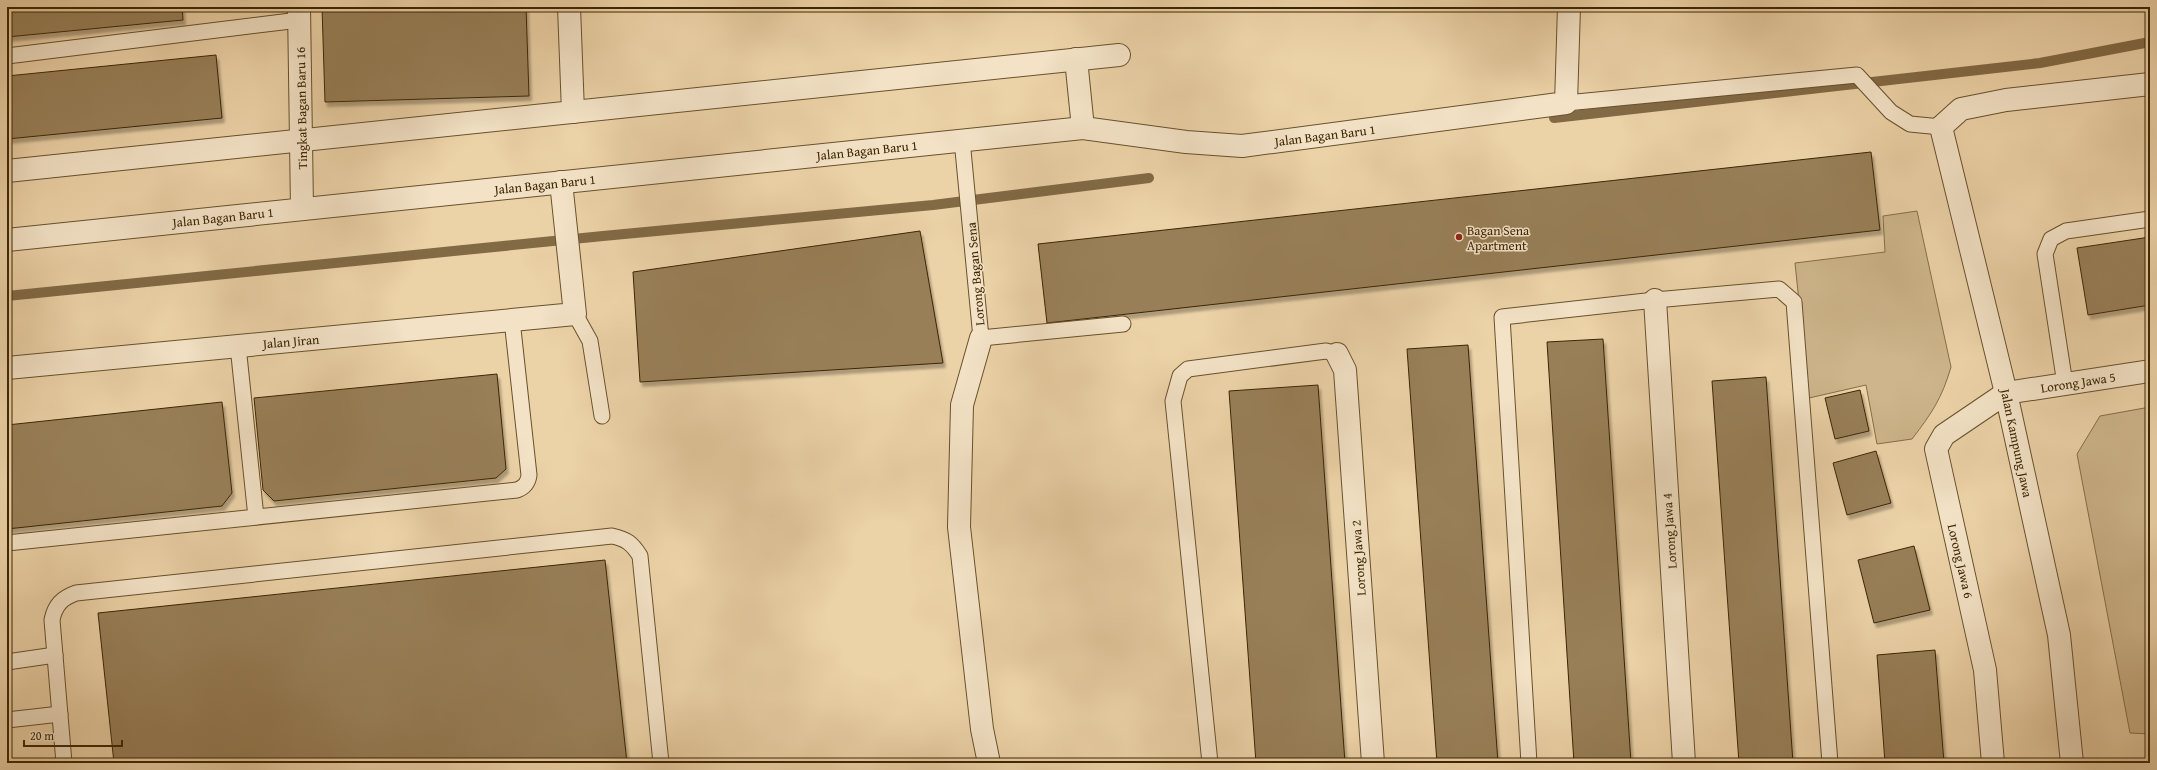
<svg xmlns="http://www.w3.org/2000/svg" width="2157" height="770" viewBox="0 0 2157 770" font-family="'Gentium Book Plus',serif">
	<defs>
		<filter id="shadow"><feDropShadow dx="2.5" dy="4.5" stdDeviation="1" flood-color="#0004"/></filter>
	</defs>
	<rect width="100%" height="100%" fill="#ecd2a7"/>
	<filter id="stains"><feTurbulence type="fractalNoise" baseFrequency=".005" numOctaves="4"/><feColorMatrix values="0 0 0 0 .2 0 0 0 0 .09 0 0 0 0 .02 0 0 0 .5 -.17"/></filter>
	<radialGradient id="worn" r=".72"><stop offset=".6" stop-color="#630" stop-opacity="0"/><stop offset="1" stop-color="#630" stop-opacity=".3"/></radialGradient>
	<g fill="#ceb58b" stroke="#856e48">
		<path d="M1917 211 1951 367C1942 398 1932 413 1912 439L1877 444 1866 385 1809 398 1795 263 1885 252 1883 216Z"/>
		<polygon points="2150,407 2150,734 2130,733 2077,454 2100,416"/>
	</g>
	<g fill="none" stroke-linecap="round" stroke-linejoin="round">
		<g stroke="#826a45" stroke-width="10">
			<polyline points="1554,118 2040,63 2150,42"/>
			<polyline points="7,296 603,236 933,205 1149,178"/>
		</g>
	</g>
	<g fill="#987f59" stroke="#3c2604" filter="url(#shadow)">
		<polygon points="7,7 182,7 183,20 7,37"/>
		<polygon points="322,7 526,7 529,96 325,102"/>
		<polygon points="216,55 222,118 7,139 7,76"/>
		<polygon points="1871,152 1880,230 1047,323 1038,244"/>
		<polygon points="920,231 943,363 640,382 633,272"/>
		<polygon points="2150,237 2150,305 2088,315 2077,248"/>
		<polygon points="1603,339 1631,763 1574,763 1547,342"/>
		<polygon points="1468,345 1498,763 1437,763 1407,349"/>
		<polygon points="497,374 506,469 496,478 274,501 263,490 254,398"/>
		<polygon points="1766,377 1793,763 1739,763 1712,381"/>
		<polygon points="1318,385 1345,763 1256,763 1229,391"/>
		<polygon points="1860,390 1869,431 1835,439 1825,398"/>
		<polygon points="222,402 232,493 222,506 7,529 7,425"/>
		<polygon points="1876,451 1891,503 1847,515 1833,463"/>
		<polygon points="1914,546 1930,610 1874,623 1858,560"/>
		<polygon points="605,560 627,763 114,763 98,613"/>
		<polygon points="1935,650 1944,763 1885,763 1877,655"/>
	</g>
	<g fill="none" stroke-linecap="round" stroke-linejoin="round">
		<defs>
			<g id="lane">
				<polyline points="7,56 299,20"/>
				<polyline points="1566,103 1857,75 1891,112 1910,124 1941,127"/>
				<polyline points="962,140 981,338 1123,324"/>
				<polyline points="575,314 590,341 602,416"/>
				<polyline points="238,346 256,517"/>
				<polyline points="2065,384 2045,254 2051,239 2066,231 2150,219"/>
				<path d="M7 543 517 490C525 487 528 483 529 475L512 320"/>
				<polyline points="7,662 55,655"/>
				<polyline points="7,720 60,714"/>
				<path d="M64 763 52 620C55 605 62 598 76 593L612 536C626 539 632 543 640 556L661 763"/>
				<polyline points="1210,763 1173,401 1180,376 1188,369 1326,351 1337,354"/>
				<polyline points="1529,763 1502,317 1655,300 1779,289 1794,302 1830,763"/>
			</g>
			<g id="street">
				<polyline points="299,7 302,209"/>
				<polyline points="569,7 573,112"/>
				<polyline points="1076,59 1083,128"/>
				<polyline points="7,171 1119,55"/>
				<polyline points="7,240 1083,128 1186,142 1242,146 1566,103 1569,7"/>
				<polyline points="1655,300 1684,763"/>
				<polyline points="981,338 962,405 959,527 982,729 989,763"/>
				<polyline points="1337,354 1345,370 1373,763"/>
				<polyline points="7,368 575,314 561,182"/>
				<polyline points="1993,763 1985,670 1936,449 1944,435 2006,393 2150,371"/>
				<polyline points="2072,763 2059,635 2006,393 1941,127 1961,109 2006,100 2150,84"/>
			</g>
		</defs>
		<use href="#lane" stroke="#68512d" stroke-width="17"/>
		<use href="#street" stroke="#68512d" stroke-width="24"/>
		<use href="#lane" stroke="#f3e2c6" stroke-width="15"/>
		<use href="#street" stroke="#f3e2c6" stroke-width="22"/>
	</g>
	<circle fill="#8f2418" stroke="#f3e2c6" stroke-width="1.5" cx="1459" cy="237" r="4"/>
	<g text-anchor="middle" stroke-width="3" stroke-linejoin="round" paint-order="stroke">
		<g font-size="13" fill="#3c2604" stroke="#f3e2c6">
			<text transform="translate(301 108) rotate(-91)" y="5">Tingkat Bagan Baru 16</text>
			<text transform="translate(1325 135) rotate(-7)" y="5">Jalan Bagan Baru 1</text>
			<text transform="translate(867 150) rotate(-6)" y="5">Jalan Bagan Baru 1</text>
			<text transform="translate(545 184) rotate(-6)" y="5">Jalan Bagan Baru 1</text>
			<text transform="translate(223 217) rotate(-6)" y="5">Jalan Bagan Baru 1</text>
			<text transform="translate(975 274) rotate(-95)" y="5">Lorong Bagan Sena</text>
			<text transform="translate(291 341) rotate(-5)" y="5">Jalan Jiran</text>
			<text transform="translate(2078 382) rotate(-9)" y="5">Lorong Jawa 5</text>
			<text transform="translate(2017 443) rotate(78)" y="5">Jalan Kampung Jawa</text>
			<text transform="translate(1669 531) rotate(-94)" y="5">Lorong Jawa 4</text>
			<text transform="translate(1358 558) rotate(-94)" y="5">Lorong Jawa 2</text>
			<text transform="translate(1961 561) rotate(77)" y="5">Lorong Jawa 6</text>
		</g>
		<g font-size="13" fill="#3c2604" stroke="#f3e2c6" text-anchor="start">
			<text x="1467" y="235">Bagan Sena<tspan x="1467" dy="15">Apartment</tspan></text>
		</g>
	</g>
	<rect width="2157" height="770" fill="none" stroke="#ecd2a7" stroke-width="24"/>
	<rect x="8" y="8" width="2141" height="754" fill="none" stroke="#3c2604" stroke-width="2"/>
	<rect x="12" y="12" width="2133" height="746" fill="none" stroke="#3c2604"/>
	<path d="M24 740v6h98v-6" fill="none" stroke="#3c2604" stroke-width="2"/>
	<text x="30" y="740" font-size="12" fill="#3c2604" stroke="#f3e2c6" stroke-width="3" paint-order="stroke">20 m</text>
	<rect width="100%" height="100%" filter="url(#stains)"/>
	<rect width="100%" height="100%" fill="url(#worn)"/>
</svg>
